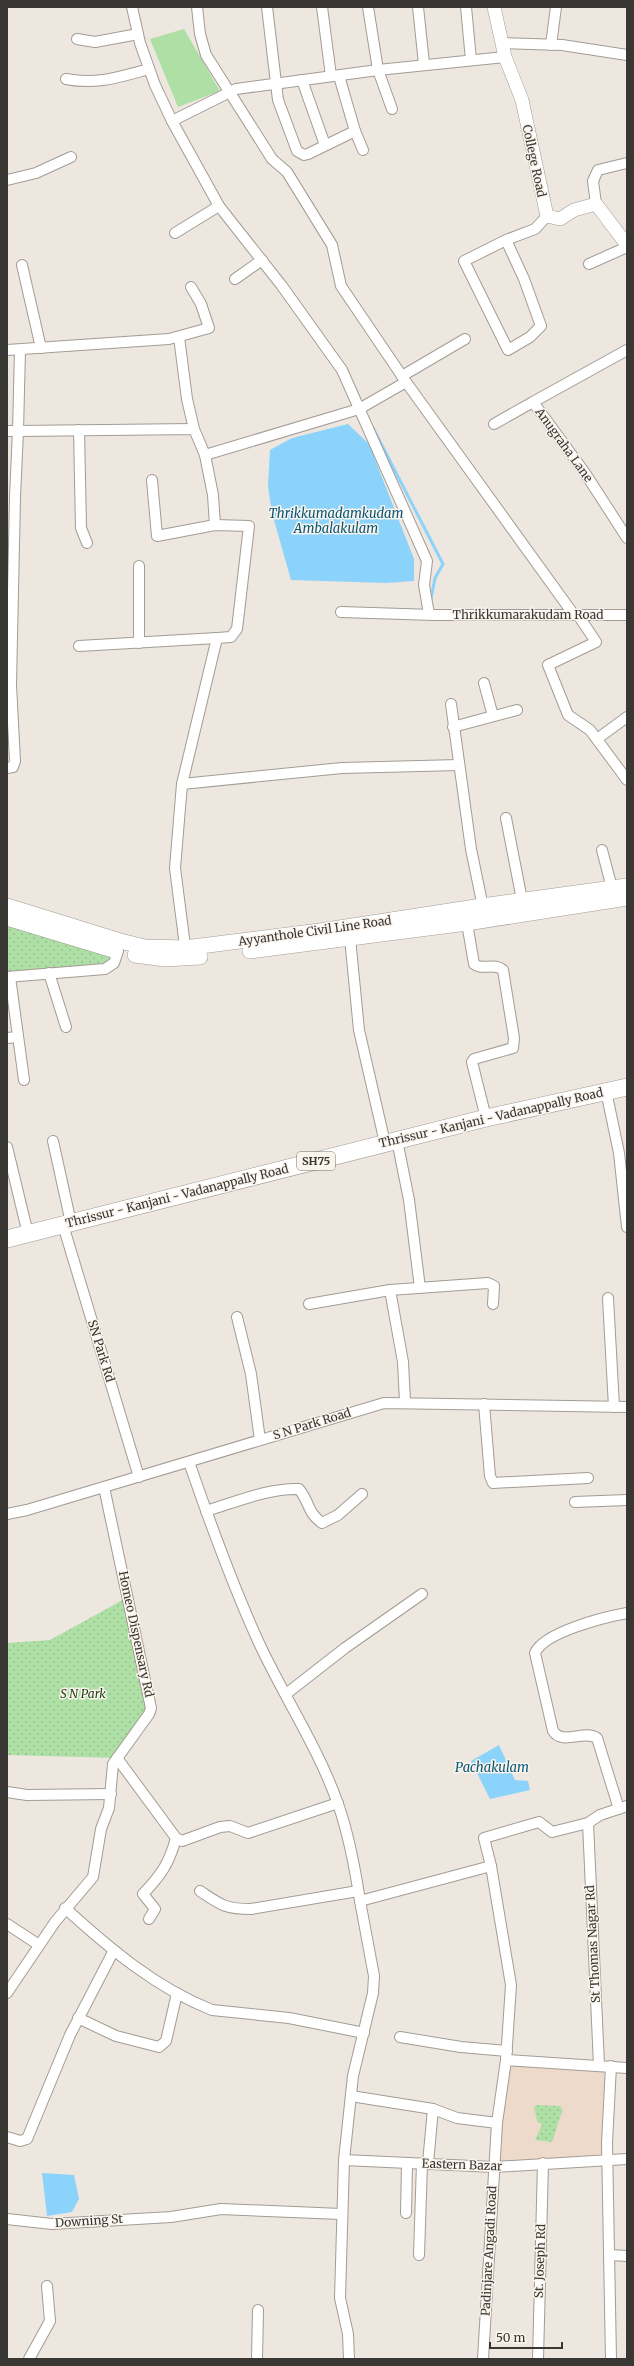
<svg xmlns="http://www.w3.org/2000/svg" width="634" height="2366" viewBox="0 0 634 2366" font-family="Merriweather,serif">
	<defs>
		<pattern id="park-dots" width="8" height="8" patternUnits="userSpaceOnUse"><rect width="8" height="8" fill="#aedfa5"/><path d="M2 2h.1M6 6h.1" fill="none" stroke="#96c08f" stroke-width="1.8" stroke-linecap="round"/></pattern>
	</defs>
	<rect width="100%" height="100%" fill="#eee7e0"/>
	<polygon fill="#eedacb" points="509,2064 607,2070 604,2154 498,2164 500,2123"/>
	<polygon fill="#aedfa5" points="184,29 220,91 178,107 150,39"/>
	<g fill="url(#park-dots)">
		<polygon points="7,919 117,952 110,966 7,976"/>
		<polygon points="128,1597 151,1708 117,1758 7,1755 7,1643 50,1640"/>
		<path d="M537 2105 560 2106 563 2111C559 2116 556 2133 552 2142L535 2140 542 2125 537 2121 534 2107Z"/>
	</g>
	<g fill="#8bd3fb">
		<polygon points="348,424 369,444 414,559 414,581 386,583 291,580 272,513 268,486 270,450 292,438"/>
		<polygon points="499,1745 515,1780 528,1781 530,1790 490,1799 471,1761"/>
		<polygon points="42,2173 74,2175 79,2199 72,2212 47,2216"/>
	</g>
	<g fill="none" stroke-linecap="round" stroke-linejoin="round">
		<polyline stroke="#8bd3fb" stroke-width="3" points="373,428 443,564 435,578 431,599"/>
		<defs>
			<g id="minor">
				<polyline points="132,7 140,43 155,85 172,121 219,206 282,286 342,370 427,561 424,585 429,614"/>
				<polyline points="197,7 200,34 206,55 272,159 287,172 332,245 341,286 406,382 574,615"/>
				<polyline points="267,7 278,100 297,151 304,155 308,154 355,131"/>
				<polyline points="322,7 331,76"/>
				<polyline points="368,7 378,70 392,109"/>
				<polyline points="418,7 424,64"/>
				<polyline points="466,7 471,60"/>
				<polyline points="77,39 95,42 138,34"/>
				<polyline points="502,43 562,45 627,55"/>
				<polyline points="551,45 556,7"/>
				<polyline points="339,76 355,131 363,150"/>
				<path d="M66 79C97 85 119 77 149 69"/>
				<polyline points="302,80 325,145"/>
				<polyline points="172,121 236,89 378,70 505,57"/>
				<polyline points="7,180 36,173 71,157"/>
				<polyline points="596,204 593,181 598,170 627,163"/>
				<polyline points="175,233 219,206"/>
				<polyline points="506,240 524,279 541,326 530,337 508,350 464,261 506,240 535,229 547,216"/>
				<polyline points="589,264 627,247"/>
				<polyline points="22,265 41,348"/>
				<polyline points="235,279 262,260"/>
				<polyline points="179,337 187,399 194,429"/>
				<polyline points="7,350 169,339 209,328 201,304 191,287"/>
				<polyline points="627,350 533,402 585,473 627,538"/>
				<polyline points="402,376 465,339"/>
				<polyline points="494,424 533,402"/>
				<polyline points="79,430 81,528 87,543"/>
				<polyline points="7,431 18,431 20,350"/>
				<polyline points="205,455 213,495 215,525"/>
				<polyline points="152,480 157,536 215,525 249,526 237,629 231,637 217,638 182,784 175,868 186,954"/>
				<polyline points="139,566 139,643"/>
				<polyline points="341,612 434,615 627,615"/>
				<polyline points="578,615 596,642 548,665 568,715 590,730 627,780"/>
				<polyline points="79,646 217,638"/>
				<polyline points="484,683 493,716 453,727 517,710"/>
				<polyline points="451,704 471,849 484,912"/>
				<polyline points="597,739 627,717"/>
				<polyline points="7,768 13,767 15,761 11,685 15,497 18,431 194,429 205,455 359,409 406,382"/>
				<polyline points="182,784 342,768 459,765"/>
				<polyline points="506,818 522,900"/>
				<polyline points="602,850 612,888"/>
				<path d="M467 923 474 964C482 971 494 962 503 970L514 1038 513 1048 474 1059 472 1062 486 1118"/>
				<polyline points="350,938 359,1030 385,1143"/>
				<polyline points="49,973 66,1027"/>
				<polyline points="7,977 105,969 114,963 118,951"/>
				<polyline points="10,977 24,1080"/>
				<polyline points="7,1038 18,1037"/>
				<polyline points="606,1091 619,1153 627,1227"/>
				<polyline points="397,1140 409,1200 420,1288"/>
				<polyline points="53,1141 71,1223"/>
				<polyline points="7,1147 28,1234"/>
				<polyline points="63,1225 139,1477"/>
				<polyline points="390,1290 403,1362 405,1402"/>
				<polyline points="608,1298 614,1407"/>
				<polyline points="309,1304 390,1290 488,1283 494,1286 493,1304"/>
				<polyline points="237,1317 251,1374 260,1440"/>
				<polyline points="484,1404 490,1476 493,1483 588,1478"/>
				<path d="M189 1462C210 1523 232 1584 259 1643 284 1697 318 1747 338 1804 349 1835 355 1868 360 1901"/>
				<polyline points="575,1502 627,1500"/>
				<path d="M206 1511C236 1502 268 1488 299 1489 311 1504 306 1511 322 1523L338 1515 362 1494"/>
				<polyline points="7,1514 27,1510 384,1403 627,1407"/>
				<polyline points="286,1694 345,1648 422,1594"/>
				<polyline points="117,1758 176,1838 182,1841 220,1827 230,1826 248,1833 338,1803"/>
				<polyline points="7,1792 27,1795 111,1794"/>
				<path d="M619 1809 597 1738C584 1729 563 1746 553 1731L535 1653C544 1632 605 1617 627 1613"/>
				<polyline points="588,1823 599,2065"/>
				<path d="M200 1891C221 1905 225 1909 251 1909L358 1891"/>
				<path d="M65 1908C109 1948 156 1988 212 2010L289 2018 364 2033"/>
				<path d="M149 1919 155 1909 143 1894C161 1875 169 1864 176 1838"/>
				<polyline points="7,1924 39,1945"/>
				<polyline points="7,1993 55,1922 93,1877 101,1829 109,1808 113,1764 149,1714 151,1708 104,1487"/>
				<polyline points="78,2018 116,2036 159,2047 166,2041 177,1993"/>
				<polyline points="400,2037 461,2047 507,2051"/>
				<polyline points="506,2060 511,1985 491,1866 484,1838 539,1822 552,1832 588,1823 600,1815 627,1806"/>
				<polyline points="611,2066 607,2143 611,2359"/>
				<polyline points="351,2096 433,2109 457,2118 497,2123"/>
				<polyline points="7,2137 20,2141 27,2139 70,2035 113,1952"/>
				<polyline points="344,2160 494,2167 627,2159"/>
				<polyline points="428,2163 433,2109"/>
				<polyline points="406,2213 407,2164"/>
				<polyline points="7,2219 52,2224 171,2217 221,2209 341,2214"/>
				<polyline points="419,2255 422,2163"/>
				<polyline points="610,2255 627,2256"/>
				<polyline points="29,2359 50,2321 47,2286"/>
				<polyline points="257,2359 258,2310"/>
				<polyline points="349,2359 348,2334 340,2298 344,2160 353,2076 373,1993 374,1976 360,1901 491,1866"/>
				<polyline points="483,2359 497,2123 506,2060 627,2068"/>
				<polyline points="538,2359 543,2163"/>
			</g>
			<polyline id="tertiary" points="494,7 505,57 522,100 547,216 560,219 574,210 596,204 627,245"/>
			<g id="secondary">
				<polyline points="7,906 120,941 145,947 185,948 320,931 482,906 627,886"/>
				<polyline points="7,918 113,950"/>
				<polyline points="250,951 467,923 627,898"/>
				<polyline points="135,955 165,959 200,957"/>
			</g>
			<polyline id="primary" points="7,1239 486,1118 627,1087"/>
		</defs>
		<use href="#minor" stroke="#a29c94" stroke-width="12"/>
		<use href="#tertiary" stroke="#a29c94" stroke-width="14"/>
		<use href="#secondary" stroke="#a29c94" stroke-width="16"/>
		<use href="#primary" stroke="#a29c94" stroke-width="18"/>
		<use href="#minor" stroke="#fff" stroke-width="10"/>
		<use href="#tertiary" stroke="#fff" stroke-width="13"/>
		<use href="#secondary" stroke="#fff" stroke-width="15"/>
		<use href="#primary" stroke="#fff" stroke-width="17"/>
	</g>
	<g text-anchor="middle" stroke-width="3" stroke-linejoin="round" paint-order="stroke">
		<rect fill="#fbf4ed" stroke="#73706c" stroke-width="1" x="297" y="1152" width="38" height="18" rx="3"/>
		<g font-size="11" font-weight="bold" fill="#393734">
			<text x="316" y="1165">SH75</text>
		</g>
		<g font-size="12" fill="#393734" stroke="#fbf4ed">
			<text transform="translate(534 161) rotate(78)" y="4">College Road</text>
			<text transform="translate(564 445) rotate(54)" y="4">Anugraha Lane</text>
			<text x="528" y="619">Thrikkumarakudam Road</text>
			<text transform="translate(315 931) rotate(-8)" y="4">Ayyanthole Civil Line Road</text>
			<text transform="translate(491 1118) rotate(-13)" y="4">Thrissur - Kanjani - Vadanappally Road</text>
			<text transform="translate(177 1196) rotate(-14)" y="4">Thrissur - Kanjani - Vadanappally Road</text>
			<text transform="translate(101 1351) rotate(73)" y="4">SN Park Rd</text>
			<text transform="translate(312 1424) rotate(-17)" y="4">S N Park Road</text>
			<text transform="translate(136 1634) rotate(78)" y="4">Homeo Dispensary Rd</text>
			<text transform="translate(593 1944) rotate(-93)" y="4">St Thomas Nagar Rd</text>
			<text transform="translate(462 2165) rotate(2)" y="4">Eastern Bazar</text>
			<text transform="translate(89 2221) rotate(-4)" y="4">Downing St</text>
			<text transform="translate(489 2251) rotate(-87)" y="4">Padinjare Angadi Road</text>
			<text transform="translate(540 2261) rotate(-88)" y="4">St. Joseph Rd</text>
		</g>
		<g font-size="12" font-style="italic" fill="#193f11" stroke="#fbf4ed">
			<text x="83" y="1698">S N Park</text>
		</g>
		<g font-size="13" font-style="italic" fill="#075777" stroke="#fbf4ed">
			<text x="336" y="518">Thrikkumadamkudam<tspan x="336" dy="15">Ambalakulam</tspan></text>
			<text x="492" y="1772">Pachakulam</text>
		</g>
	</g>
	<rect width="634" height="2366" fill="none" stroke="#393734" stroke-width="16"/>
	<path d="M490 2342v6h72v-6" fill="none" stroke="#393734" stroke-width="2"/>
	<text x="496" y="2342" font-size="12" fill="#393734" stroke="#fbf4ed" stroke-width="3" paint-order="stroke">50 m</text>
</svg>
